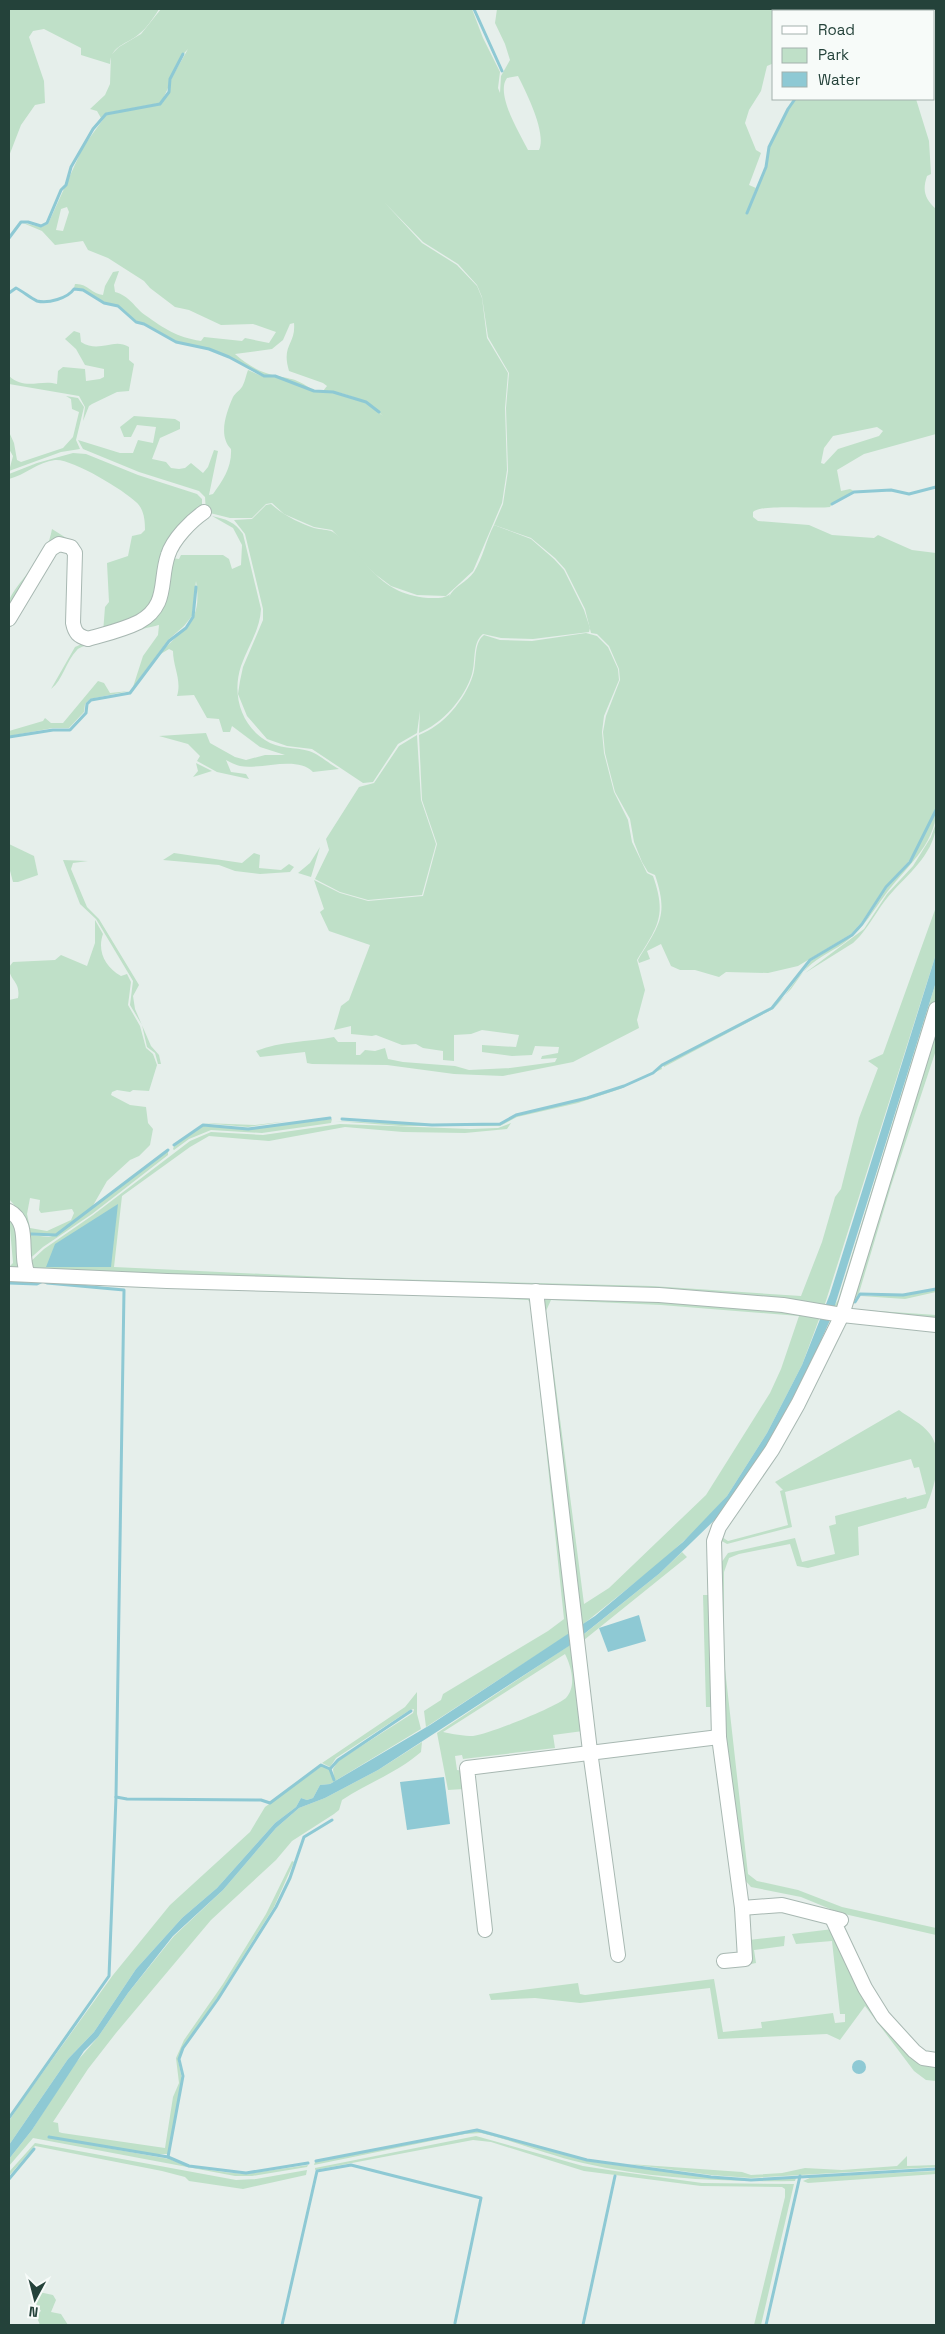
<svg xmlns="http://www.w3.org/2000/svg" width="945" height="2334" viewBox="0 0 945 2334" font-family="'Space Grotesk',sans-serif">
	<rect width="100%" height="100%" fill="#e6efeb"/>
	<g fill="#bfe0c8" fill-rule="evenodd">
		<path d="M9 9H159C154 17 147 28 139 34 126 45 111 45 110 64L81 55V48L44 29 33 31 29 37 44 81 45 103 35 105 21 125 9 156Z"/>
		<path d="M161 9H472L483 38 500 72 498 88 500 93 501 76 510 60 505 44 495 23 497 9H850L848 11H774V63L767 66 761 91 749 110 745 123 756 150 761 153 749 185 756 188 746 215 766 167 769 148 788 109 796 99H916L929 141 931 174 927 176C922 191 925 199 936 209V434L864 454 837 470 841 491 850 489 854 491 832 504 830 507C815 509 760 504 753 512V517L758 521 809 525 832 535 874 538 878 535 912 550 936 553V807L923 836 909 861 885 887 861 923 851 934 798 966 768 973 726 972 719 977 695 970H680L671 966 661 944 647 951 650 959 639 963 638 960C659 925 669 916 655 875L648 872 642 862 634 842 630 819 615 792 605 753 603 732 606 716 620 680 619 669 609 646 597 634 591 633 585 609 565 569 555 558 531 538 494 525 503 504 508 471 506 408 509 373 488 337 482 297 477 285 458 264 423 242 385 203 422 243 457 265 477 286 482 298 487 338 508 373 505 408 507 470 502 503 473 571 446 596 417 595 391 586 375 574 332 530 314 527 284 514 272 503 266 504 252 518H230L206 512 205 497 199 491 139 472 83 449 78 440 120 453H133L138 440 153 443 156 427 137 425 131 437H124L120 427 134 416 175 419 180 422V429L160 438 152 459 166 462 171 468 179 469 185 468 191 463 203 473 208 467 214 450 218 451 209 495 213 494C223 480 232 467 231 449 218 436 226 413 233 397 236 392 241 390 243 385 245 381 246 375 248 370L264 377H275L290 381 314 392H333L366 403 383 416C368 401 344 391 323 391L327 386 323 383 289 371C281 344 296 345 294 323L290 324 283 340 272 349 235 354C244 362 254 369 266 373 287 380 293 375 314 391L275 376H264L229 357 209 349 176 341 144 323 136 322 119 306 104 303 83 290 74 288 75 284C87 283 92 294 103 295L105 286 113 272 119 271 114 285 115 292C130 296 134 307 145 315 165 329 176 337 201 341L204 337 242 341 245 338 269 343 276 332 253 324 221 325 189 310 175 307 150 288 144 281 108 258 88 250 83 241 55 245 42 231 23 223 41 227 48 224 83 147 107 114 161 104 169 92 171 79 188 49C172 64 172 87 160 103L106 113 92 129 101 118 97 111 90 109 105 95 110 84 111 55 119 47 141 34ZM518 76C526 92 547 133 539 150H528C520 134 495 94 507 78ZM67 207 69 212 63 231 56 230 61 209ZM877 427 883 431 879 436 838 449 824 464 821 463 824 448 833 436Z"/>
		<path d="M74 331 80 333 81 342C100 354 113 337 129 347V360L134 364 129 391 117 392 92 404 89 406 83 421 85 407 79 396 9 384V376C26 391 40 379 57 384L58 371 63 367 85 369 86 381 100 379 104 377V369L85 365 76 349 65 339Z"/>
		<polygon points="66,396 78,398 84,407 76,440 80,449 61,452 9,471 13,456 9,449 9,432 14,443 17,460 21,462 63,448 73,437 79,412 72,409 71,399"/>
		<path d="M73 453 86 454 138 475 197 494 202 499V510L176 538 150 610 103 633 105 607 109 602 107 563 128 556 132 536 141 534 145 530C145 520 144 509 136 502 124 490 71 458 55 460 38 462 25 475 9 479V474L37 463Z"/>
		<path d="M271 504C283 515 299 523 314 528 320 530 328 529 333 532 369 557 374 593 428 598 435 598 444 599 450 594L449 597C453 587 467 582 474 572 483 558 486 540 494 525L531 539 554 559 564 570 584 610 590 628 589 632 533 639 501 638 483 634C472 643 476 660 472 674 465 698 442 724 419 733L420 711 417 733 398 744 373 782 363 783 312 749 287 746 267 739 247 716 238 694 240 681 243 667 263 620V609L245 534 234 520 252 519 266 505Z"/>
		<path d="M212 516C226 519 235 522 243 534L261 609C260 630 248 646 241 666 232 693 240 724 265 740 278 749 295 747 309 751 319 754 329 764 339 769L313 772C297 755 261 770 240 766 235 765 230 762 226 760L231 772 246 774 249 779 217 772 197 761 200 756 188 744 159 736 206 733 210 743 235 757 246 760 265 755H285L260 747 232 726 230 732H223L219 719 207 718 194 695 177 696C182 680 173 667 173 651L169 649 159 655C183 626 203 625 196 581L192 616 184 626 168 640 133 687 143 656 158 635 159 625C146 628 84 643 77 650 66 661 63 680 51 689L75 647 153 612 169 558 185 538 172 558 179 559 181 555H223L229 559 232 569 241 565 242 545 233 528Z"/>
		<path d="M52 529 79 546 82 551 77 560 59 542 14 607 9 600C22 574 47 560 52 529Z"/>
		<path d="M586 633 597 636 608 647 618 669 619 680 604 716 602 732 604 753 614 792 628 820 632 842 647 873 653 876C667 916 658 926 637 960L645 990 637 1020 639 1028 573 1062 503 1076 454 1074 387 1065 312 1064 307 1063 305 1052 260 1057 256 1051C281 1041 307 1042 334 1037L338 1042H356V1055H360L365 1050 375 1051 385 1048 388 1059 403 1062 455 1066 469 1070 510 1068 555 1062 557 1058 541 1059 542 1056 558 1053 559 1047 535 1046 532 1055 512 1056 482 1052V1045L516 1047 519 1035 482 1030 471 1034 454 1035V1061L443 1060V1051L423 1048 416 1044 402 1045 376 1035 372 1036 351 1034V1026L334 1030 341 1006 349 1000 370 945 329 931 320 912 324 909 314 880 340 893 368 901 423 896 437 844 422 800 419 735C443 726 465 700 473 675 477 663 473 643 484 635L500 640 532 641Z"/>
		<polygon points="98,681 104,683 110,693 129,691 90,699 85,704 84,712 69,728 53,728 9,736 9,731 43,721 45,718 51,723 63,723"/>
		<polygon points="417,735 421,800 436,844 422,895 368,900 340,892 315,879 329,850 326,839 359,787 374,783 399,746"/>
		<polygon points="196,763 212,771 193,777 198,771"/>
		<path d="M936 811C936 845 902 871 885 895 873 911 864 927 848 940 836 950 819 956 807 968 794 980 786 997 773 1009L664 1067 663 1065 772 1009 791 989 811 961 852 935 863 925 887 888 911 862Z"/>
		<path d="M936 823C936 850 911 872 894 890 881 903 872 922 860 936L853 943 805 973 864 929 887 894 913 866 931 837Z"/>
		<polygon points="9,844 34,856 38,875 18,882 13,882 9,867"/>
		<polygon points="320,847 311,877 298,873 310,863"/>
		<polygon points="174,853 242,863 254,853 260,855 259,868 281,870 289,864 294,867 290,872 260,874 235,871 219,865 163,860"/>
		<polygon points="63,860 88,861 73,863 71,869 87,907 99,919 139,985 133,996 135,1009 151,1046 159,1055 161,1064 158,1064 155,1053 147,1047 142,1025 130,1005 133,981 96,919 80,904"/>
		<polygon points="936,907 936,954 824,1307 30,1268 29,1263 44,1249 93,1215 190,1141 211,1132 263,1135 340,1124 470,1129 498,1128 511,1123 507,1129 465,1133 403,1132 345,1127 269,1141 209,1136 190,1147 122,1196 114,1267 349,1278 652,1286 801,1296 822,1242 835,1197 841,1189 859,1118 878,1068 868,1061 883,1054"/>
		<path d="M95 920 103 934C97 951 105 967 121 976L127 974 131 982 128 1005 140 1026 146 1048 153 1054 157 1065 149 1091 133 1090 130 1092 117 1090 112 1092 111 1095 130 1105 146 1107 148 1123 153 1129 150 1145 139 1156 130 1160 107 1181 91 1209 56 1234 31 1235 49 1237 56 1235 168 1151V1155L92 1214 43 1247 25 1263C26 1239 27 1217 9 1199V1000L18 998C21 981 9 981 9 967L13 962 55 960 61 955 87 966 95 943ZM30 1198 40 1200 39 1210 41 1213 72 1209 74 1213 71 1220 47 1231 30 1228 27 1214Z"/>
		<polygon points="936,982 936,1000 839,1308 832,1309 838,1300"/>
		<polygon points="936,1021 936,1050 891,1186 859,1293 854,1301 851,1300"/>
		<polygon points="661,1066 662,1069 620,1089 578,1103 517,1117 500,1126 401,1126 335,1121 432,1125 500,1124 516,1115 587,1099 624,1086 653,1073"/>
		<polygon points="332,1119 331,1123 262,1133 211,1130 189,1139 174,1150 173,1149 174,1146 203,1126 248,1129"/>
		<polygon points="289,1121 248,1127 203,1123 255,1125"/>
		<polygon points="15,1215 20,1269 9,1272 9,1267 13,1263 9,1217"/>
		<polygon points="936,1290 936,1292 905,1299 861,1296 902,1296"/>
		<polygon points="524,1294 532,1300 572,1632 426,1727 424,1711 441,1700 443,1694 548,1631 564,1619 531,1304 528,1300 428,1295"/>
		<path d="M547 1297 661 1298 821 1314 802 1365 767 1433 727 1496 702 1524 662 1561 581 1626 544 1301ZM551 1300 661 1305 799 1316 781 1369 770 1393 706 1495 609 1588 584 1604 546 1311Z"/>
		<polygon points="849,1309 936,1315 936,1322"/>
		<path d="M899 1410C908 1417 923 1424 930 1434 945 1454 934 1488 926 1508L858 1527 859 1555 808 1568 797 1566 790 1544 739 1554 729 1558 724 1572V1660L748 1874 757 1881 798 1890 842 1907 936 1928V1935L840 1913 801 1897 751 1887 744 1879 723 1734 721 1563 728 1553 795 1538 802 1562 835 1554 829 1526 836 1524 835 1516 906 1497 907 1499 926 1494 919 1467 914 1468 911 1459 785 1492 792 1527 727 1544 720 1540 722 1537 728 1541 788 1525 780 1491 783 1490 775 1482Z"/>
		<polygon points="682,1552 687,1557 584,1640 583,1635 660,1573"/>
		<polygon points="703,1595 711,1595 711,1707 706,1707"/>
		<path d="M573 1643 583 1731 553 1735 555 1748 463 1759 462 1755 455 1756 457 1770 463 1771 464 1789 448 1790 437 1733ZM565 1654C571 1666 577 1686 566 1698 556 1707 487 1735 473 1736 464 1736 452 1734 443 1732Z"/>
		<polygon points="417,1692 417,1714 421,1729 330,1784 320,1785 313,1798 307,1800 301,1798 296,1807 275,1823 217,1888 182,1918 136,1969 94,2032 68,2059 9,2145 9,2121 20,2104 113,1975 170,1905 250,1832 265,1807 322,1766 330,1770 334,1779 333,1769 338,1761 413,1713 414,1709 410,1710 336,1758 330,1767 322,1763 405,1707"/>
		<path d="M422 1742 421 1752C398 1772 368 1783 342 1800L339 1810 334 1814 292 1841 276 1860 211 1920 116 2033 88 2069 53 2122 58 2123 59 2132 62 2133 165 2148 173 2097 179 2083 176 2058 184 2040 223 1984 266 1914 292 1861 294 1862 274 1907 216 2000 183 2048 178 2060 182 2079 168 2154H151L46 2137 169 2159 189 2167 224 2172 246 2174 308 2165 307 2167 252 2176H235L33 2138 9 2166V2159L32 2130 72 2067 98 2037 128 1993 174 1936 223 1890 276 1828 299 1808 325 1798 378 1770Z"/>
		<polygon points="833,1929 869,2000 936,2064 936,2081 926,2080 914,2071 865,2006 840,2040 827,2034 718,2039 710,1988 580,2003 535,1998 491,2000 489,1994 578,1983 580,1994 585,1995 714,1979 723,2032 762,2028 761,2022 833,2013 835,2023 845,2022 845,2014 840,2014 832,1941 796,1944 792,1934"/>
		<polygon points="785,1936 784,1946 754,1950 756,1963 751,1964 749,1940"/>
		<path d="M477 2131 587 2161 712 2178 752 2180 796 2178 795 2181C724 2182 652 2179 583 2163 548 2155 515 2141 481 2133L465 2134 314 2165 315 2162Z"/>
		<polygon points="476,2136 583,2166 615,2171 702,2183 794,2184 761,2325 754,2325 785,2197 785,2189 782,2187 701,2186 584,2171 491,2142 473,2140 315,2170 315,2168"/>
		<polygon points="35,2143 236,2180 256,2179 307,2170 306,2175 243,2189 189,2181 185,2177 162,2171 35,2146 9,2176 9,2172"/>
		<polygon points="907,2156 907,2166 936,2165 936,2167 751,2178 711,2175 629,2164 742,2172 751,2175 782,2173 805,2168 842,2170 897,2166"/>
		<polygon points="936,2171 936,2174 808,2183 803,2181 812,2177"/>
		<polygon points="39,2292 53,2295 56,2300 51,2312 61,2314 68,2325 40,2325 36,2315 41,2311 35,2302"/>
	</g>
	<g fill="#8ec9d4">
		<polygon points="936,954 936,982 831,1318 806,1374 769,1441 749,1476 727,1508 660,1573 569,1646 378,1770 325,1798 299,1808 276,1828 223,1890 173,1936 128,1993 98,2037 84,2051 32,2130 9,2159 9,2145 68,2059 94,2032 136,1969 182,1918 217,1888 275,1823 296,1807 301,1798 307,1800 313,1798 320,1785 330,1784 430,1725 595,1616 683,1542 727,1496 767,1433 802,1365 830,1294"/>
		<polygon points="118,1204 111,1267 46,1267 55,1244"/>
		<polygon points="639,1615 646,1641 608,1652 599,1628"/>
		<polygon points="444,1777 450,1824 407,1830 400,1782"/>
		<circle cx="859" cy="2067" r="7"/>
	</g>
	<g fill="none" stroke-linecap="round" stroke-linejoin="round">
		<g stroke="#8ec9d4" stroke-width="3">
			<polyline points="474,9 502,71"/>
			<polyline points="912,11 919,9"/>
			<polyline points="747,213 766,167 769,147 788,109 795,99"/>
			<polyline points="9,238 21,222 28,222 41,226 47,223 61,190 66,185 71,167 93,129 106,114 160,104 169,92 170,79 183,54"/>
			<path d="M9 293 16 288C24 292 30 298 37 301 48 304 68 298 74 289L83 290 104 303 118 306 136 322 144 324 176 342 209 349 229 357 264 376H275L314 391 333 392 366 402 379 412"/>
			<polyline points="832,504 854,492 891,490 909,494 936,487"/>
			<polyline points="9,737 53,730 70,730 86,713 87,704 91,700 130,693 169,641 186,628 193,617 196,587"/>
			<polyline points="342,1119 432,1125 500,1124 516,1115 587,1098 624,1086 653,1073 662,1065 772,1008 810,960 852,935 862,924 886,887 910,862 936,810"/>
			<polyline points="174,1145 203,1125 248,1129 330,1118"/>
			<polyline points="31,1234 56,1235 168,1150"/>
			<polyline points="9,1283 37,1284 43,1281 47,1283 124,1290 116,1797 109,1976 9,2118"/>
			<polyline points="855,1302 860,1294 903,1295 936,1289"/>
			<polyline points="334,1780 330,1769 338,1760 411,1711"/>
			<polyline points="116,1797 127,1799 261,1800 270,1803 321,1765 330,1769"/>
			<polyline points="49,2137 168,2157 189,2166 246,2173 308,2163"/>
			<polyline points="168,2157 183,2076 179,2059 183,2048 218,1999 276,1907 290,1878 304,1837 332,1820"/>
			<polyline points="316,2161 477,2130 587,2160 711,2177 751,2180 936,2169"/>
			<polyline points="9,2179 34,2149"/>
			<polyline points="282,2325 317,2171 351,2165 481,2198 455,2323"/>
			<polyline points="583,2325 615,2176"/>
			<polyline points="766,2325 800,2176"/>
		</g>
		<defs>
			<g id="minor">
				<path d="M9 619 51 549 59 544 71 547 75 553 73 623C75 633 78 636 88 639 105 634 123 630 139 622 169 605 159 581 168 555 173 539 191 521 204 512"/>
				<path d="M9 1211C32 1223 18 1255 28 1274"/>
				<polyline points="9,1274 167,1281 659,1295 783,1305 842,1315 936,1325"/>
				<polyline points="536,1291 590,1751 618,1955"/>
				<polyline points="742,1908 782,1905 841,1920"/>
				<polyline points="832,1918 865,1988 883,2017 914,2051 923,2058 936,2060"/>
				<polyline points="485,1930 467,1768 719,1737"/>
				<polyline points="724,1961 745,1959 742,1908 719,1737 714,1541 719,1527 772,1450 798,1404 842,1315 936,1009"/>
			</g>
		</defs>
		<use href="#minor" stroke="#a8b8b2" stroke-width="16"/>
		<use href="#minor" stroke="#fff" stroke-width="14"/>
	</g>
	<rect width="945" height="2334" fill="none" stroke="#24423a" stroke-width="20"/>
	<rect x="772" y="10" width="162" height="90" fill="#f7fbf9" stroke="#a3b1ad"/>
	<rect x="782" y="26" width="25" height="8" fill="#ffffff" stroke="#a3b1ad"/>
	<text x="818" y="35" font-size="15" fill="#24423a">Road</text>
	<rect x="782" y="48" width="25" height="15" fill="#bfe0c8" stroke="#a3b1ad"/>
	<text x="818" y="60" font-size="15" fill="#24423a">Park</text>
	<rect x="782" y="72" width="25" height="15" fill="#8ec9d4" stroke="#a3b1ad"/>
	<text x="818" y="85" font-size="15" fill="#24423a">Water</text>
	<g transform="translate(35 2299) rotate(187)" stroke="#f7fbf9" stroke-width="4" paint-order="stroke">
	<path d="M0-4L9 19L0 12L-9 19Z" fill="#24423a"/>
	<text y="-8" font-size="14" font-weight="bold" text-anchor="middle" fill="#24423a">N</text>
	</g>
</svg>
